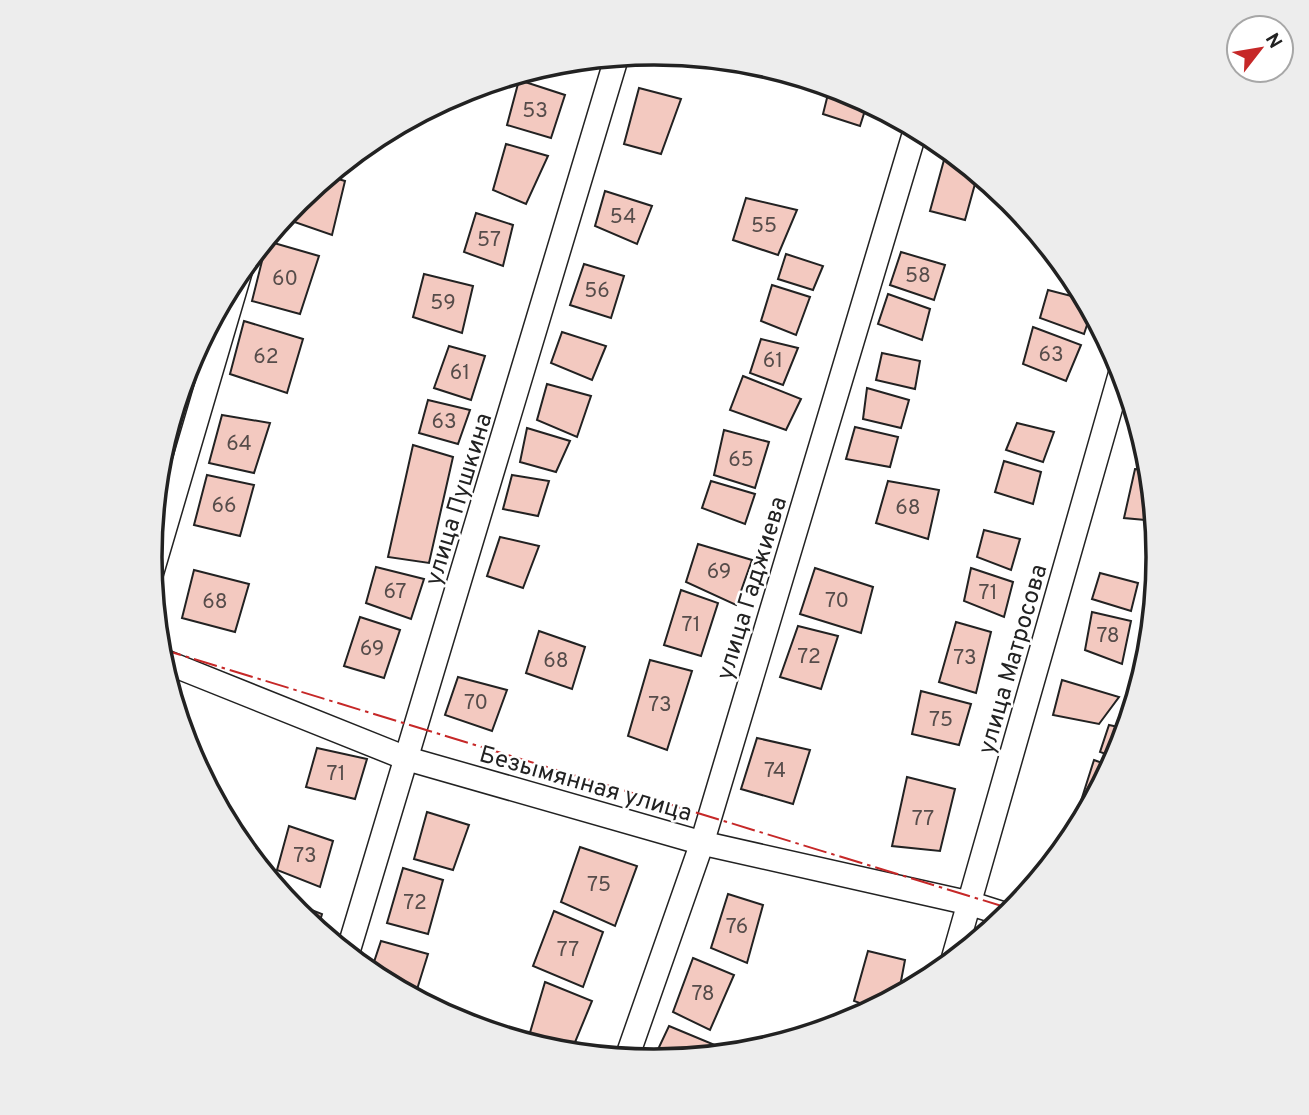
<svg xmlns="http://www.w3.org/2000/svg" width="1309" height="1115" viewBox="0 0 1309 1115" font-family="Overpass,sans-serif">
	<rect width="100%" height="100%" fill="#fff"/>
	<g fill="#f3c9c0" stroke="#222" stroke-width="2">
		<polygon points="519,80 565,95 551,138 507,125"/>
		<polygon points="830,86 868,101 860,126 823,114"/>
		<polygon points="639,88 681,99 661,154 624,144"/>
		<polygon points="506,144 548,156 526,204 493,190"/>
		<polygon points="944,160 972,168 978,173 965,220 930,211"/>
		<polygon points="328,176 345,181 332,235 283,218 298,200"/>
		<polygon points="605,191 652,206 637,244 595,226"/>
		<polygon points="746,198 797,210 778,255 733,240"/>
		<polygon points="476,213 513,225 503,266 464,252"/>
		<polygon points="267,241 319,256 300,314 252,301"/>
		<polygon points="901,252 945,265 934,300 890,285"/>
		<polygon points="786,254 823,266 813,290 778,279"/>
		<polygon points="584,264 624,276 611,318 570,305"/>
		<polygon points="424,274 473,286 462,333 413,317"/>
		<polygon points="772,285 810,297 796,335 761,321"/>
		<polygon points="1048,290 1087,300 1092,310 1084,334 1040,318"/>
		<polygon points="888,294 930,309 922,340 878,324"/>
		<polygon points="244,321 303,339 287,393 230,374"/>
		<polygon points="1033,327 1081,345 1066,381 1023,364"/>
		<polygon points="562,332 606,346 592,380 551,363"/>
		<polygon points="761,339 798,348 783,385 750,373"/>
		<polygon points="449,346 485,356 471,400 434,388"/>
		<polygon points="882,353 920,361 915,389 876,380"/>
		<polygon points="743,376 801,399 786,430 730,410"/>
		<polygon points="547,384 591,396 577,437 537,420"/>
		<polygon points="867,388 909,400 901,428 863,419"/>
		<polygon points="428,400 470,410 458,444 419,433"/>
		<polygon points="222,415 270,423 254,473 209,463"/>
		<polygon points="1017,423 1054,432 1043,462 1006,450"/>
		<polygon points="855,427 898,437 890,467 846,459"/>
		<polygon points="527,428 570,441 556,472 520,462"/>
		<polygon points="724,430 769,442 755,488 714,475"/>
		<polygon points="413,445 453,457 429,563 388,557"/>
		<polygon points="1004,461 1041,472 1033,504 995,492"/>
		<polygon points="1135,469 1151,471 1156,521 1124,518"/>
		<polygon points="207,475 254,485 240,536 194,525"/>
		<polygon points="512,475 549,481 538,516 503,509"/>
		<polygon points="711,481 755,494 745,524 702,508"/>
		<polygon points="888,481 939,490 928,539 876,523"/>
		<polygon points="984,530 1020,539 1011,570 977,557"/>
		<polygon points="500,537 539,546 523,588 487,576"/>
		<polygon points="698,544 752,560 736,605 686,582"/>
		<polygon points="1152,550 1159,552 1159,558 1156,593 1145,591"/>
		<polygon points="376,567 424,579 411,619 366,603"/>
		<polygon points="815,568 873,587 861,633 800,614"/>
		<polygon points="971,568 1013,582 1004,617 964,601"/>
		<polygon points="194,570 249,584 235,632 182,618"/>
		<polygon points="1100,573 1138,583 1131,611 1092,599"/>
		<polygon points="681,590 718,603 701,656 664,645"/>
		<polygon points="1092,612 1131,621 1122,664 1085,650"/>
		<polygon points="360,617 400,630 384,678 344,666"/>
		<polygon points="956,622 991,632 976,693 939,682"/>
		<polygon points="798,626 838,636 821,689 780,677"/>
		<polygon points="539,631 585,647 572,689 526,673"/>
		<polygon points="650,660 692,671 667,750 628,736"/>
		<polygon points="458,677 507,690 492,731 445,715"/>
		<polygon points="1062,680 1119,697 1099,724 1053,715"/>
		<polygon points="921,691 971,704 959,745 912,734"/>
		<polygon points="1109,725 1128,729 1117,758 1100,752"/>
		<polygon points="757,738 810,750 793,804 741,789"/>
		<polygon points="317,748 367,759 355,799 306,787"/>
		<polygon points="1094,760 1113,767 1091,807 1080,804"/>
		<polygon points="907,777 955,789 940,851 892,846"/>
		<polygon points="427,812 469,825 453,870 414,859"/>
		<polygon points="289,826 333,841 320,887 277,870"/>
		<polygon points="580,847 637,866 615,926 561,902"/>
		<polygon points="403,868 443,880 428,934 387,923"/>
		<polygon points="728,894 763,905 747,963 711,948"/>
		<polygon points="286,900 322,914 317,931 297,914"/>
		<polygon points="554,911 603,932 583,987 533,966"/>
		<polygon points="381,941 428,954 414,999 370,974"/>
		<polygon points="868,951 905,960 898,997 876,1009 854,1001"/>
		<polygon points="693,958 734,975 710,1030 673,1012"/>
		<polygon points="545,982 592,1001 571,1052 529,1036"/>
		<polygon points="850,1010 864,1015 845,1025"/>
		<polygon points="669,1026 734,1053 733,1055 652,1062"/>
	</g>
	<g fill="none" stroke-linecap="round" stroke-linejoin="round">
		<defs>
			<g id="minor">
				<polyline points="151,575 241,269"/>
				<polyline points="161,660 408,759 702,843 969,903 1010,916"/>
				<polyline points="347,955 617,56"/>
				<polyline points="952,963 1122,368"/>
				<polyline points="626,1060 702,843 916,128"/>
			</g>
		</defs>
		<use href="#minor" stroke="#222" stroke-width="26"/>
		<use href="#minor" stroke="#fff" stroke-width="23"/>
		<polyline stroke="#c62828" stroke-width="2" stroke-dasharray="24 5 3.5 5" stroke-linecap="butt" points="158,648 1015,910"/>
	</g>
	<g text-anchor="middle" stroke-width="5" stroke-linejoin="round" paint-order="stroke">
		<g font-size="21" fill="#564c4a">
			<text x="535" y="117">53</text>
			<text x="623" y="223">54</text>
			<text x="764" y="232">55</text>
			<text x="489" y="246">57</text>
			<text x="918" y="282">58</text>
			<text x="285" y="285">60</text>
			<text x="597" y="297">56</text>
			<text x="443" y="309">59</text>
			<text x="1051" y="361">63</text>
			<text x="266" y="363">62</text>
			<text x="773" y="367">61</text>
			<text x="460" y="379">61</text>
			<text x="444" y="428">63</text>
			<text x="239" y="450">64</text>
			<text x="741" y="466">65</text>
			<text x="224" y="512">66</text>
			<text x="908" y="514">68</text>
			<text x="719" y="578">69</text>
			<text x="395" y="598">67</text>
			<text x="988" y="599">71</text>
			<text x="837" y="607">70</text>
			<text x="215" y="608">68</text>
			<text x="691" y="631">71</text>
			<text x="1108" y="642">78</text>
			<text x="372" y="655">69</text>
			<text x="809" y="663">72</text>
			<text x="965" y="664">73</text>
			<text x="556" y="667">68</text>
			<text x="476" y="709">70</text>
			<text x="660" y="711">73</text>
			<text x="941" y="726">75</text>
			<text x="775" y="777">74</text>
			<text x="336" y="780">71</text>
			<text x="923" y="825">77</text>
			<text x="305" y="862">73</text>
			<text x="599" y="891">75</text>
			<text x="415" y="909">72</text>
			<text x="737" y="933">76</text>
			<text x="568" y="956">77</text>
			<text x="703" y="1000">78</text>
		</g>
		<g font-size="24" fill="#222" stroke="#fff">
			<text transform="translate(458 499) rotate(-73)" y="8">улица Пушкина</text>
			<text transform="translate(751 588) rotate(-73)" y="8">улица Гаджиева</text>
			<text transform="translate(1012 659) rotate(-74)" y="8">улица Матросова</text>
			<text transform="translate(586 783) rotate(16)" y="8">Безымянная улица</text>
		</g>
	</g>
	<path d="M0 0H1309V1115H0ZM162 557a492 492 0 1 1 984 0a492 492 0 1 1-984 0Z" fill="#ededed" fill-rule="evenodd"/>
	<path fill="none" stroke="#222" stroke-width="3.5" d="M162 557a492 492 0 1 1 984 0a492 492 0 1 1-984 0Z"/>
	<g transform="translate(1260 49) rotate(59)"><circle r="33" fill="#ffffff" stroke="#a7a7a7" stroke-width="2"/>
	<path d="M0-5L12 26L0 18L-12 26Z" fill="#c62828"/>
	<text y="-10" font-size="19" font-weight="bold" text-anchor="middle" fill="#222222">N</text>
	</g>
</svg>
